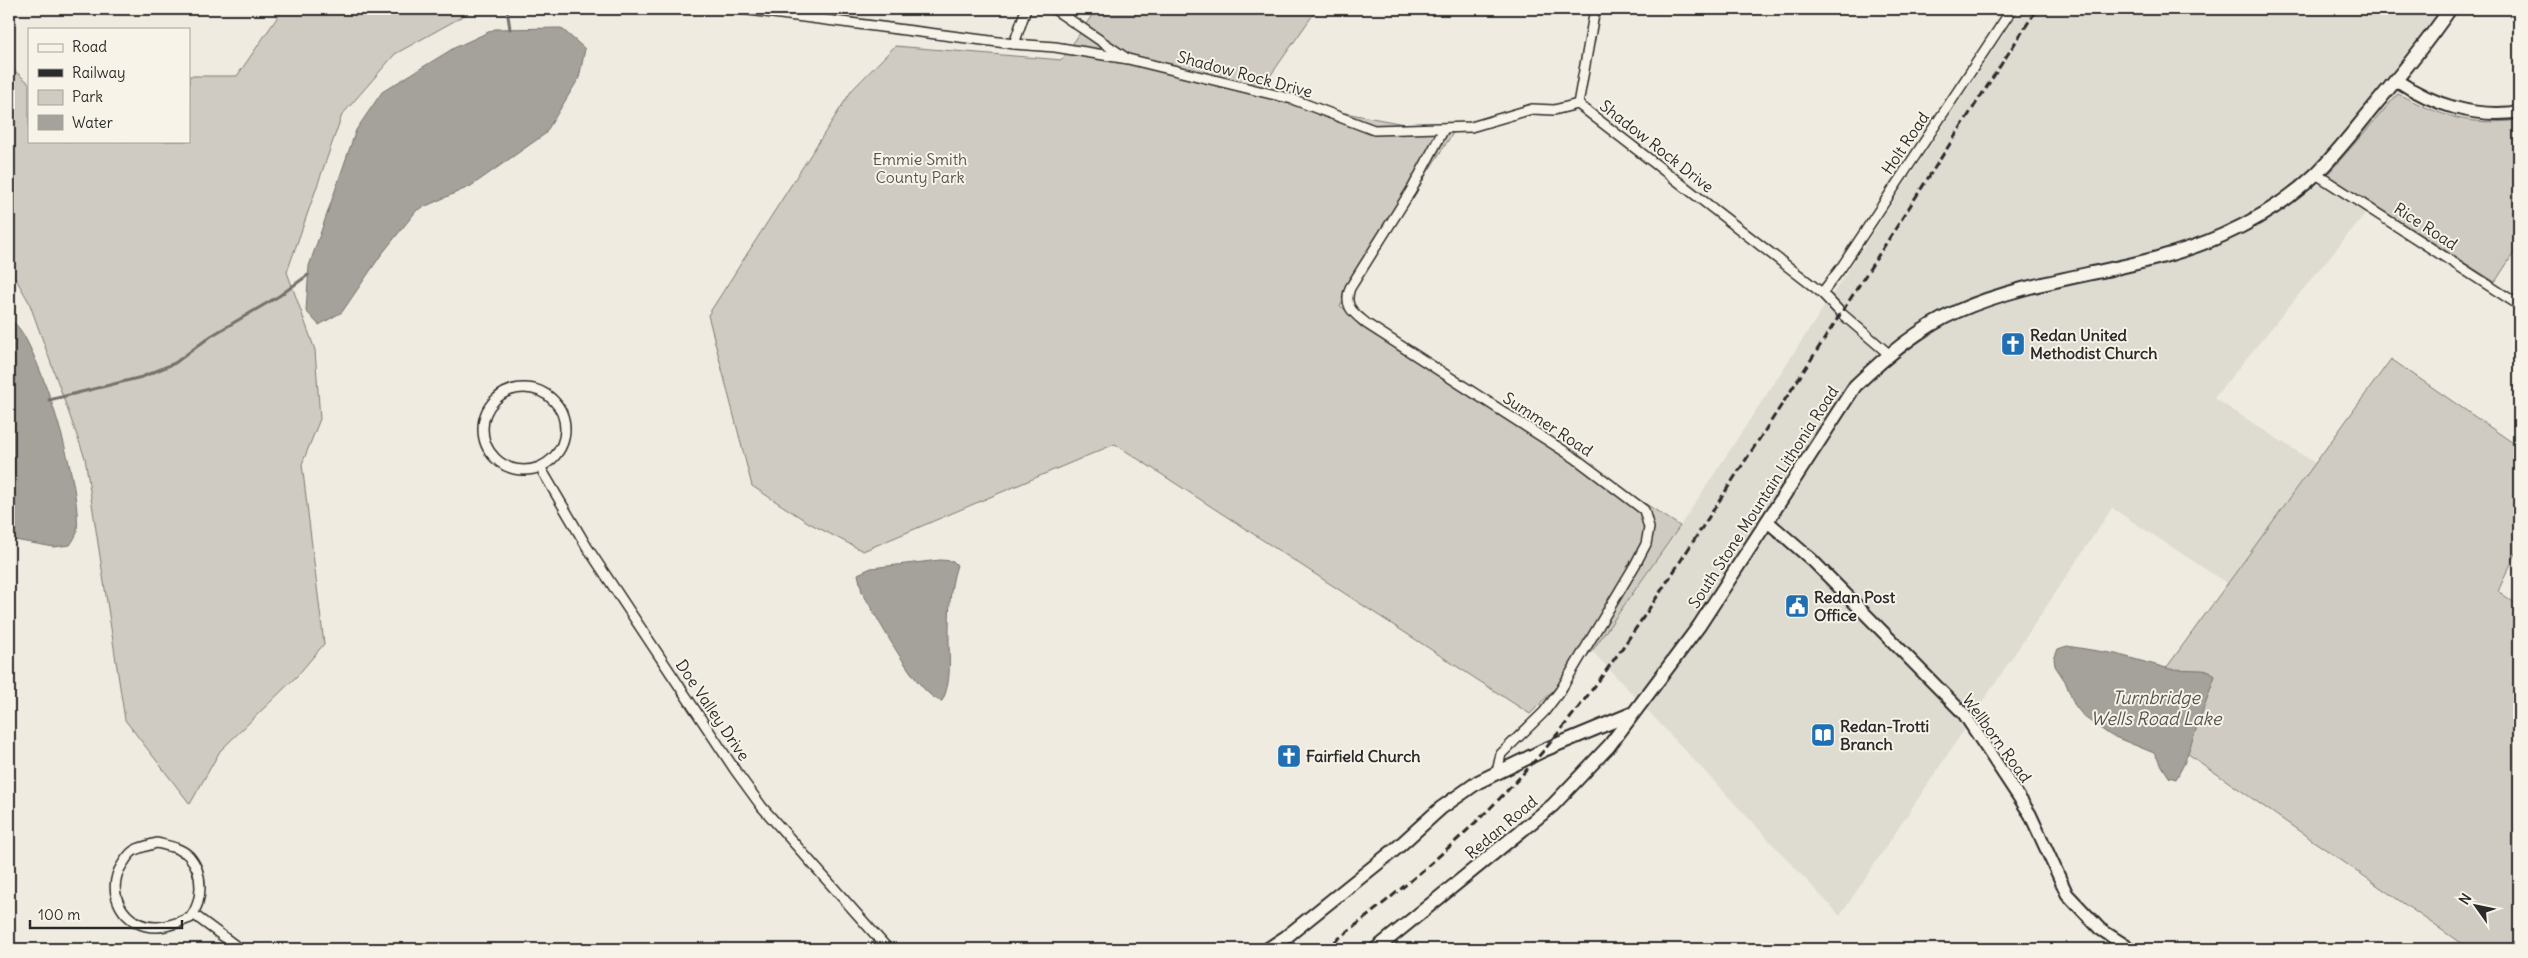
<svg xmlns="http://www.w3.org/2000/svg" width="2528" height="958" viewBox="0 0 2528 958" font-family="Delius,sans-serif">
	<rect width="100%" height="100%" fill="#efebe0"/>
	<filter id="ink" filterUnits="userSpaceOnUse"><feTurbulence type="fractalNoise" baseFrequency=".02" numOctaves="2"/><feDisplacementMap in="SourceGraphic" scale="10" xChannelSelector="R" yChannelSelector="G"/><feConvolveMatrix kernelMatrix="1 2 1 2 8 2 1 2 1" color-interpolation-filters="sRGB"/></filter>
	<g filter="url(#ink)">
		<polygon fill="#dedbd1" points="2020,9 2457,9 2398,94 2328,175 2373,204 2214,398 2315,463 2228,584 2112,508 1840,916 1592,651 1680,526"/>
		<g fill="#cfcbc2" stroke="#7d7b76">
			<polygon points="283,9 474,10 395,54 342,115 287,272 315,350 320,419 302,464 324,644 297,676 220,751 190,804 125,720 85,458 29,302 9,267 9,66 29,83 29,141 189,141 189,76 237,76"/>
			<polygon points="1096,9 1317,9 1259,92 1318,108 1453,133 1340,306 1680,526 1592,651 1530,714 1115,444 863,551 809,523 752,486 708,315 852,90 895,46 1062,60"/>
			<path d="M2398 94C2444 117 2468 126 2519 120V245L2495 282 2327 175Z"/>
			<polygon points="2391,359 2519,447 2519,547 2498,591 2519,606 2519,949 2469,949 2132,715"/>
		</g>
		<g fill="#a4a29a" stroke="#74726e">
			<polygon points="561,28 585,49 579,78 545,134 471,186 417,210 381,255 342,312 319,325 306,311 309,266 356,130 382,92 454,48 495,29"/>
			<path d="M9 316C13 322 19 327 23 334 46 373 82 487 77 532 76 536 73 541 70 545L54 547 9 539Z"/>
			<path d="M940 560 953 561 957 565C949 589 949 614 949 639 949 659 952 683 942 701 919 699 875 613 862 592L858 574 871 568Z"/>
			<polygon points="2067,646 2116,654 2170,669 2201,670 2210,671 2215,676 2184,764 2176,779 2169,777 2154,753 2110,735 2084,717 2074,704 2065,681 2055,666 2054,659 2058,649"/>
		</g>
		<g fill="none" stroke-linecap="round" stroke-linejoin="round">
			<g stroke="#74726e" stroke-width="3">
				<polyline points="507,9 510,29"/>
				<polyline points="49,400 142,377 175,363 211,336 279,296 308,275"/>
			</g>
			<defs>
				<g id="minor">
					<polyline points="741,9 1014,44 1055,47 1128,59 1292,99 1374,130 1471,127 1532,109 1554,110 1578,104 1822,293 1841,313 1890,355"/>
					<polyline points="1054,9 1126,58"/>
					<polyline points="1014,44 1026,9"/>
					<polyline points="1578,104 1595,9"/>
					<path d="M1444 129 1412 189 1350 288C1343 307 1354 313 1367 324L1575 458 1644 510 1649 528 1646 544 1635 565 1560 691 1544 712 1501 754 1497 772"/>
					<polyline points="2316,174 2519,305"/>
					<polyline points="1822,293 1841,268 2012,9"/>
					<circle cx="524" cy="429" r="41"/>
					<polyline points="540,467 587,547 735,770 762,807 888,949"/>
					<path d="M157 843C168 846 181 848 189 856 204 873 203 901 190 918 179 922 168 927 157 927 124 928 104 892 122 865 126 859 129 853 135 850 141 847 150 845 157 843Z"/>
					<polyline points="193,914 240,949"/>
				</g>
				<g id="tertiary">
					<path d="M2396 80C2434 105 2473 118 2519 112"/>
					<polyline points="1767,521 1812,560 1964,714 2030,814 2067,894 2100,929 2131,949"/>
				</g>
				<g id="secondary">
					<polyline points="1268,949 1286,937 1398,847 1441,808 1478,782 1544,750 1631,714"/>
					<path d="M1376 949 1553 805 1609 746 1699 626 1855 386C1885 357 1919 328 1958 311 2042 274 2139 273 2223 235 2256 220 2291 198 2317 173 2338 152 2357 127 2376 104 2402 73 2427 42 2450 9"/>
				</g>
			</defs>
			<use href="#minor" stroke="#2b2b2b" stroke-width="12"/>
			<use href="#tertiary" stroke="#2b2b2b" stroke-width="15"/>
			<use href="#secondary" stroke="#2b2b2b" stroke-width="16"/>
			<use href="#minor" stroke="#f7f3e8" stroke-width="9"/>
			<use href="#tertiary" stroke="#f7f3e8" stroke-width="11"/>
			<use href="#secondary" stroke="#f7f3e8" stroke-width="12"/>
			<path stroke="#2b2b2b" stroke-width="3" stroke-dasharray="8 4" stroke-linecap="butt" d="M1325 949C1404 889 1480 825 1545 749 1627 652 1692 541 1762 435 1854 294 1945 151 2037 9"/>
		</g>
	</g>
	<defs>
		<symbol id="church-square" viewBox="-11 -11 22 22"><rect x="-9" y="-9" width="18" height="18" rx="4" fill="#1f6fb2" stroke="#f7f3e8"/><path d="M-1.2-6h2.4v3.5h3.3v2.4h-3.3V6h-2.4V-.1h-3.3v-2.4h3.3Z" fill="#fff"/></symbol>
		<symbol id="civic-square" viewBox="-11 -11 22 22"><rect x="-9" y="-9" width="18" height="18" rx="4" fill="#1f6fb2" stroke="#f7f3e8"/><path d="M-.6-6.5H3V-4.5H.6V-3L4-1V1h2V6H-6V1h2V-1L-.6-3ZM-1.2 2.5V6h2.4V2.5Z" fill="#fff"/></symbol>
		<symbol id="library-square" viewBox="-11 -11 22 22"><rect x="-9" y="-9" width="18" height="18" rx="4" fill="#1f6fb2" stroke="#f7f3e8"/><path d="M-6-4Q-3-5.5-.7-3.5V5Q-3 3-6 4ZM6-4Q3-5.5 .7-3.5V5Q3 3 6 4Z" fill="#fff"/></symbol>
	</defs>
	<g fill-rule="evenodd">
		<use href="#church-square" x="1999" y="330" width="28" height="28"/>
		<use href="#civic-square" x="1783" y="592" width="28" height="28"/>
		<use href="#library-square" x="1809" y="721" width="28" height="28"/>
		<use href="#church-square" x="1275" y="742" width="28" height="28"/>
	</g>
	<g text-anchor="middle" stroke-width="4" stroke-linejoin="round" paint-order="stroke">
		<g font-size="16" fill="#2b2b2b" stroke="#f7f3e8">
			<text transform="translate(1245 74) rotate(15)" y="6">Shadow Rock Drive</text>
			<text transform="translate(1905 143) rotate(-56)" y="6">Holt Road</text>
			<text transform="translate(1657 146) rotate(38)" y="6">Shadow Rock Drive</text>
			<text transform="translate(2426 226) rotate(33)" y="6">Rice Road</text>
			<text transform="translate(1548 424) rotate(33)" y="6">Summer Road</text>
			<text transform="translate(1763 497) rotate(-57)" y="6">South Stone Mountain Lithonia Road</text>
			<text transform="translate(713 710) rotate(56)" y="6">Doe Valley Drive</text>
			<text transform="translate(1997 738) rotate(54)" y="6">Wellborn Road</text>
			<text transform="translate(1501 827) rotate(-40)" y="6">Redan Road</text>
		</g>
		<g font-size="16" fill="#545351" stroke="#f7f3e8">
			<text x="920" y="165">Emmie Smith<tspan x="920" dy="18">County Park</tspan></text>
		</g>
		<g font-size="16" font-weight="bold" fill="#2b2b2b" stroke="#f7f3e8" text-anchor="start">
			<text x="2030" y="341">Redan United<tspan x="2030" dy="18">Methodist Church</tspan></text>
			<text x="1814" y="603">Redan Post<tspan x="1814" dy="18">Office</tspan></text>
			<text x="1840" y="732">Redan-Trotti<tspan x="1840" dy="18">Branch</tspan></text>
			<text x="1306" y="762">Fairfield Church</text>
		</g>
		<g font-size="18" font-style="italic" fill="#555552" stroke="#f7f3e8">
			<text x="2156" y="704">Turnbridge<tspan x="2156" dy="21">Wells Road Lake</tspan></text>
		</g>
	</g>
	<rect width="2528" height="958" fill="none" stroke="#f7f3e8" stroke-width="30"/>
	<rect x="15" y="15" width="2498" height="928" fill="none" stroke="#2b2b2b" stroke-width="2" filter="url(#ink)"/>
	<rect x="28" y="28" width="162" height="115" fill="#f7f3e8" stroke="#a5a39c"/>
	<rect x="38" y="44" width="25" height="8" fill="#f7f3e8" stroke="#a5a39c"/>
	<text x="72" y="52" font-size="15" fill="#2b2b2b">Road</text>
	<rect x="38" y="69" width="25" height="8" fill="#2b2b2b" stroke="#a5a39c"/>
	<text x="72" y="78" font-size="15" fill="#2b2b2b">Railway</text>
	<rect x="38" y="90" width="25" height="15" fill="#cfcbc2" stroke="#a5a39c"/>
	<text x="72" y="102" font-size="15" fill="#2b2b2b">Park</text>
	<rect x="38" y="115" width="25" height="15" fill="#a4a29a" stroke="#a5a39c"/>
	<text x="72" y="128" font-size="15" fill="#2b2b2b">Water</text>
	<g transform="translate(2476 906) rotate(303)" stroke="#f7f3e8" stroke-width="4" paint-order="stroke">
	<path d="M0-4L9 19L0 12L-9 19Z" fill="#2b2b2b"/>
	<text y="-8" font-size="14" font-weight="bold" text-anchor="middle" fill="#2b2b2b">N</text>
	</g>
	<path d="M30 920v8h152v-8" fill="none" stroke="#2b2b2b" stroke-width="2.5"/>
	<text x="38" y="920" font-size="15" fill="#2b2b2b" stroke="#f7f3e8" stroke-width="4" paint-order="stroke">100 m</text>
</svg>
